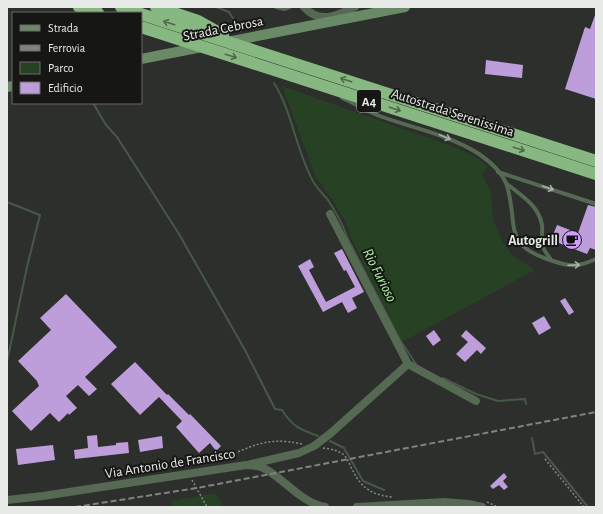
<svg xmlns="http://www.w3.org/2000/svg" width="603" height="514" viewBox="0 0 603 514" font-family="'Alegreya Sans',sans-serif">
	<rect width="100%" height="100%" fill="#2c2f2c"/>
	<g fill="#264123">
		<polygon points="282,86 452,146 476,157 488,167 482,174 491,193 493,219 499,235 511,254 535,270 402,342 351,238 346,223 333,201 316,178"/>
		<polygon points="215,493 224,507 172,507 171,501"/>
	</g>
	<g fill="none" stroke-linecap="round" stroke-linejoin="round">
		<g stroke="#465946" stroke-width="2">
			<polyline points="216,7 229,12 241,31"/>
			<path d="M274 83C293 113 296 152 314 183 318 189 323 194 328 200 336 212 343 225 348 239L400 340 416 364"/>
			<path d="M93 103 106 125 117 137 179 234 245 350 275 409 282 410C292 426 299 429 318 436"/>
			<polyline points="7,202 40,215 27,267 7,362"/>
			<polyline points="443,378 476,394 498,401 525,399 526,404"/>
			<polyline points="532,438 535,454 543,452 588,507"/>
			<polyline points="330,441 344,448 363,481 384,490"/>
		</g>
	</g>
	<g fill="#bd9eda">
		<polygon points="595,15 596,15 596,99 565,89 585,27 590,29"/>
		<polygon points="486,60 523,65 522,78 485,74"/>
		<polygon points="588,205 596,207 596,250 590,248 587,254 551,240 557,225 578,233"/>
		<polygon points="342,249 364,292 352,298 357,308 348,313 342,302 323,312 298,266 310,259 314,267 309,270 326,302 355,287 346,270 344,271 334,253"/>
		<polygon points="66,294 117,347 85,377 97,389 89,396 78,385 66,396 77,408 69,415 68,413 59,422 50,413 31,431 12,411 39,386 37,381 18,361 51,330 40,318"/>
		<polygon points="565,298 574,312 569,315 560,301"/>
		<polygon points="544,316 551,328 539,335 532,323"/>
		<polygon points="434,330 441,340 433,346 426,336"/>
		<polygon points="466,330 486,348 481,354 477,350 465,362 456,354 468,342 461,336"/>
		<polygon points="135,362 167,395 168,394 189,415 190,414 221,446 216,451 210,443 199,453 176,427 182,421 159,397 140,415 111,384"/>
		<polygon points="97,435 98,447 116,445 116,443 128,442 129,453 75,459 74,450 88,448 87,436"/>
		<polygon points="162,436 163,448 140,452 138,440"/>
		<polygon points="53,445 55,460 18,465 16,449"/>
		<polygon points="504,473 507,477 503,481 508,487 504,490 499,485 493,489 490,486"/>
	</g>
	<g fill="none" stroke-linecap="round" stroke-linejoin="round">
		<g stroke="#858885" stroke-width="1.5" stroke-dasharray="2 2" stroke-linecap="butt">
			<path d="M323 448C331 449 338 450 344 455 348 459 350 466 353 471 362 489 373 495 392 497"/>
			<polyline points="545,459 584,507"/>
			<path d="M212 462 219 460C251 447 265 436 302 444"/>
			<polyline points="192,480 207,507"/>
			<polyline points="487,502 498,507"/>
		</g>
		<g stroke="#556953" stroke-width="4">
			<polyline points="276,7 285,9 290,7"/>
			<path d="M342 98C354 103 365 110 377 115 411 128 448 134 479 154 489 161 503 173 507 186 519 226 501 245 553 261 571 267 578 267 596 259"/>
			<polyline points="498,172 596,204"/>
			<path d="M507 184C521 195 539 206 542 225 543 231 541 238 542 244 543 250 548 255 551 260"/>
		</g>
		<g stroke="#556953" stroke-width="8">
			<path d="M304 7C320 25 338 15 355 7"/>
			<polyline points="330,214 408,364 476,401"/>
			<polyline points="251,464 299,453 314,446 331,433 408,364"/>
			<path d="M7 500 43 496 246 465C253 465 261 466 267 470 287 482 301 502 325 507"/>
			<polyline points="357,507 444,502 469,504 482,507"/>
		</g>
		<g stroke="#6a8966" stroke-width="10">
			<polyline points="227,42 405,7"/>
			<polyline points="141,59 202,47"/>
			<polyline points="7,87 13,86"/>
		</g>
		<g stroke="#88b882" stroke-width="12">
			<polyline points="79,7 98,13"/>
			<polyline points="121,7 138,13"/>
			<polyline points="156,7 198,21 223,35"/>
			<polyline points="141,14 596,161"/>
			<polyline points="141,27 596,174"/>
		</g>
		<polyline stroke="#818381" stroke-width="2" stroke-dasharray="6 3" stroke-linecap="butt" points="75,507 197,488 596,412"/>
	</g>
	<defs><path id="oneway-shaft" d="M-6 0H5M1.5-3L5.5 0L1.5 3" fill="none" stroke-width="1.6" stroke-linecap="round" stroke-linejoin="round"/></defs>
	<g stroke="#4f684c">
		<use href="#oneway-shaft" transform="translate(169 23) rotate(-162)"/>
		<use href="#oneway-shaft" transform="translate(231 56) rotate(18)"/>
		<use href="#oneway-shaft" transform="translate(346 80) rotate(-162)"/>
		<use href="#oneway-shaft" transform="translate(395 109) rotate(18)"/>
		<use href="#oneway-shaft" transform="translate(519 149) rotate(18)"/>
	</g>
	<g stroke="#a6b0a5">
		<use href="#oneway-shaft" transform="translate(445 137) rotate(23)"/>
		<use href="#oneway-shaft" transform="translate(548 188) rotate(19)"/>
		<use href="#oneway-shaft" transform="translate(574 265) rotate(-2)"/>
	</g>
	<defs>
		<symbol id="cafe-disc" viewBox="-11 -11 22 22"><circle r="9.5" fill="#d19dfe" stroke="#161715"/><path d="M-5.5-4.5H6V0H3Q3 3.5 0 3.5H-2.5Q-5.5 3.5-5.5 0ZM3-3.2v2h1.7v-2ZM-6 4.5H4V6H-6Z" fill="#111"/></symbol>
	</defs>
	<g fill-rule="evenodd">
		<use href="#cafe-disc" x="561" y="229" width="22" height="22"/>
	</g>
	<g text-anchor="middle" stroke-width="4" stroke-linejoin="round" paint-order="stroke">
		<rect fill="#161715" stroke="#a9aba9" stroke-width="1" x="357" y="90" width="24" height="22" rx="3"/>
		<g font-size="13" font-weight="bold" fill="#e8eae8">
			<text x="369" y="106">A4</text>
		</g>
		<g font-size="14" fill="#e8eae8" stroke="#161715">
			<text transform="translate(223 28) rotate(-11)" y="5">Strada Cebrosa</text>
			<text transform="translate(453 112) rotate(18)" y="5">Autostrada Serenissima</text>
			<text transform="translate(170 463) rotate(-9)" y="5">Via Antonio de Francisco</text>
		</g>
		<g font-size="14" font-weight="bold" fill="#e8eae8" stroke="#161715" text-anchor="end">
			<text x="558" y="245">Autogrill</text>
		</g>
		<g font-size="15" font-style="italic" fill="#adefa4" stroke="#161715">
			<text transform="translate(380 275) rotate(63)" y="5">Rio Furioso</text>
		</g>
	</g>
	<rect width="603" height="514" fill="none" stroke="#e8eae8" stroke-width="16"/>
	<rect x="12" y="12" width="130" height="92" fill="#161715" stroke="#6a6b69"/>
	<rect x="20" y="25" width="20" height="6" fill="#6a8966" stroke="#6a6b69"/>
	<text x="48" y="32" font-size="12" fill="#e8eae8">Strada</text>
	<rect x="20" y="45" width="20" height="6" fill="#818381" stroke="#6a6b69"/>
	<text x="48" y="52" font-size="12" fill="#e8eae8">Ferrovia</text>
	<rect x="20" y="62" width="20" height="12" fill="#264123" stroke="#6a6b69"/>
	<text x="48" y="72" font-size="12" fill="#e8eae8">Parco</text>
	<rect x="20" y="82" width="20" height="12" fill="#bd9eda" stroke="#6a6b69"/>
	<text x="48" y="92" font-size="12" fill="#e8eae8">Edificio</text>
</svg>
